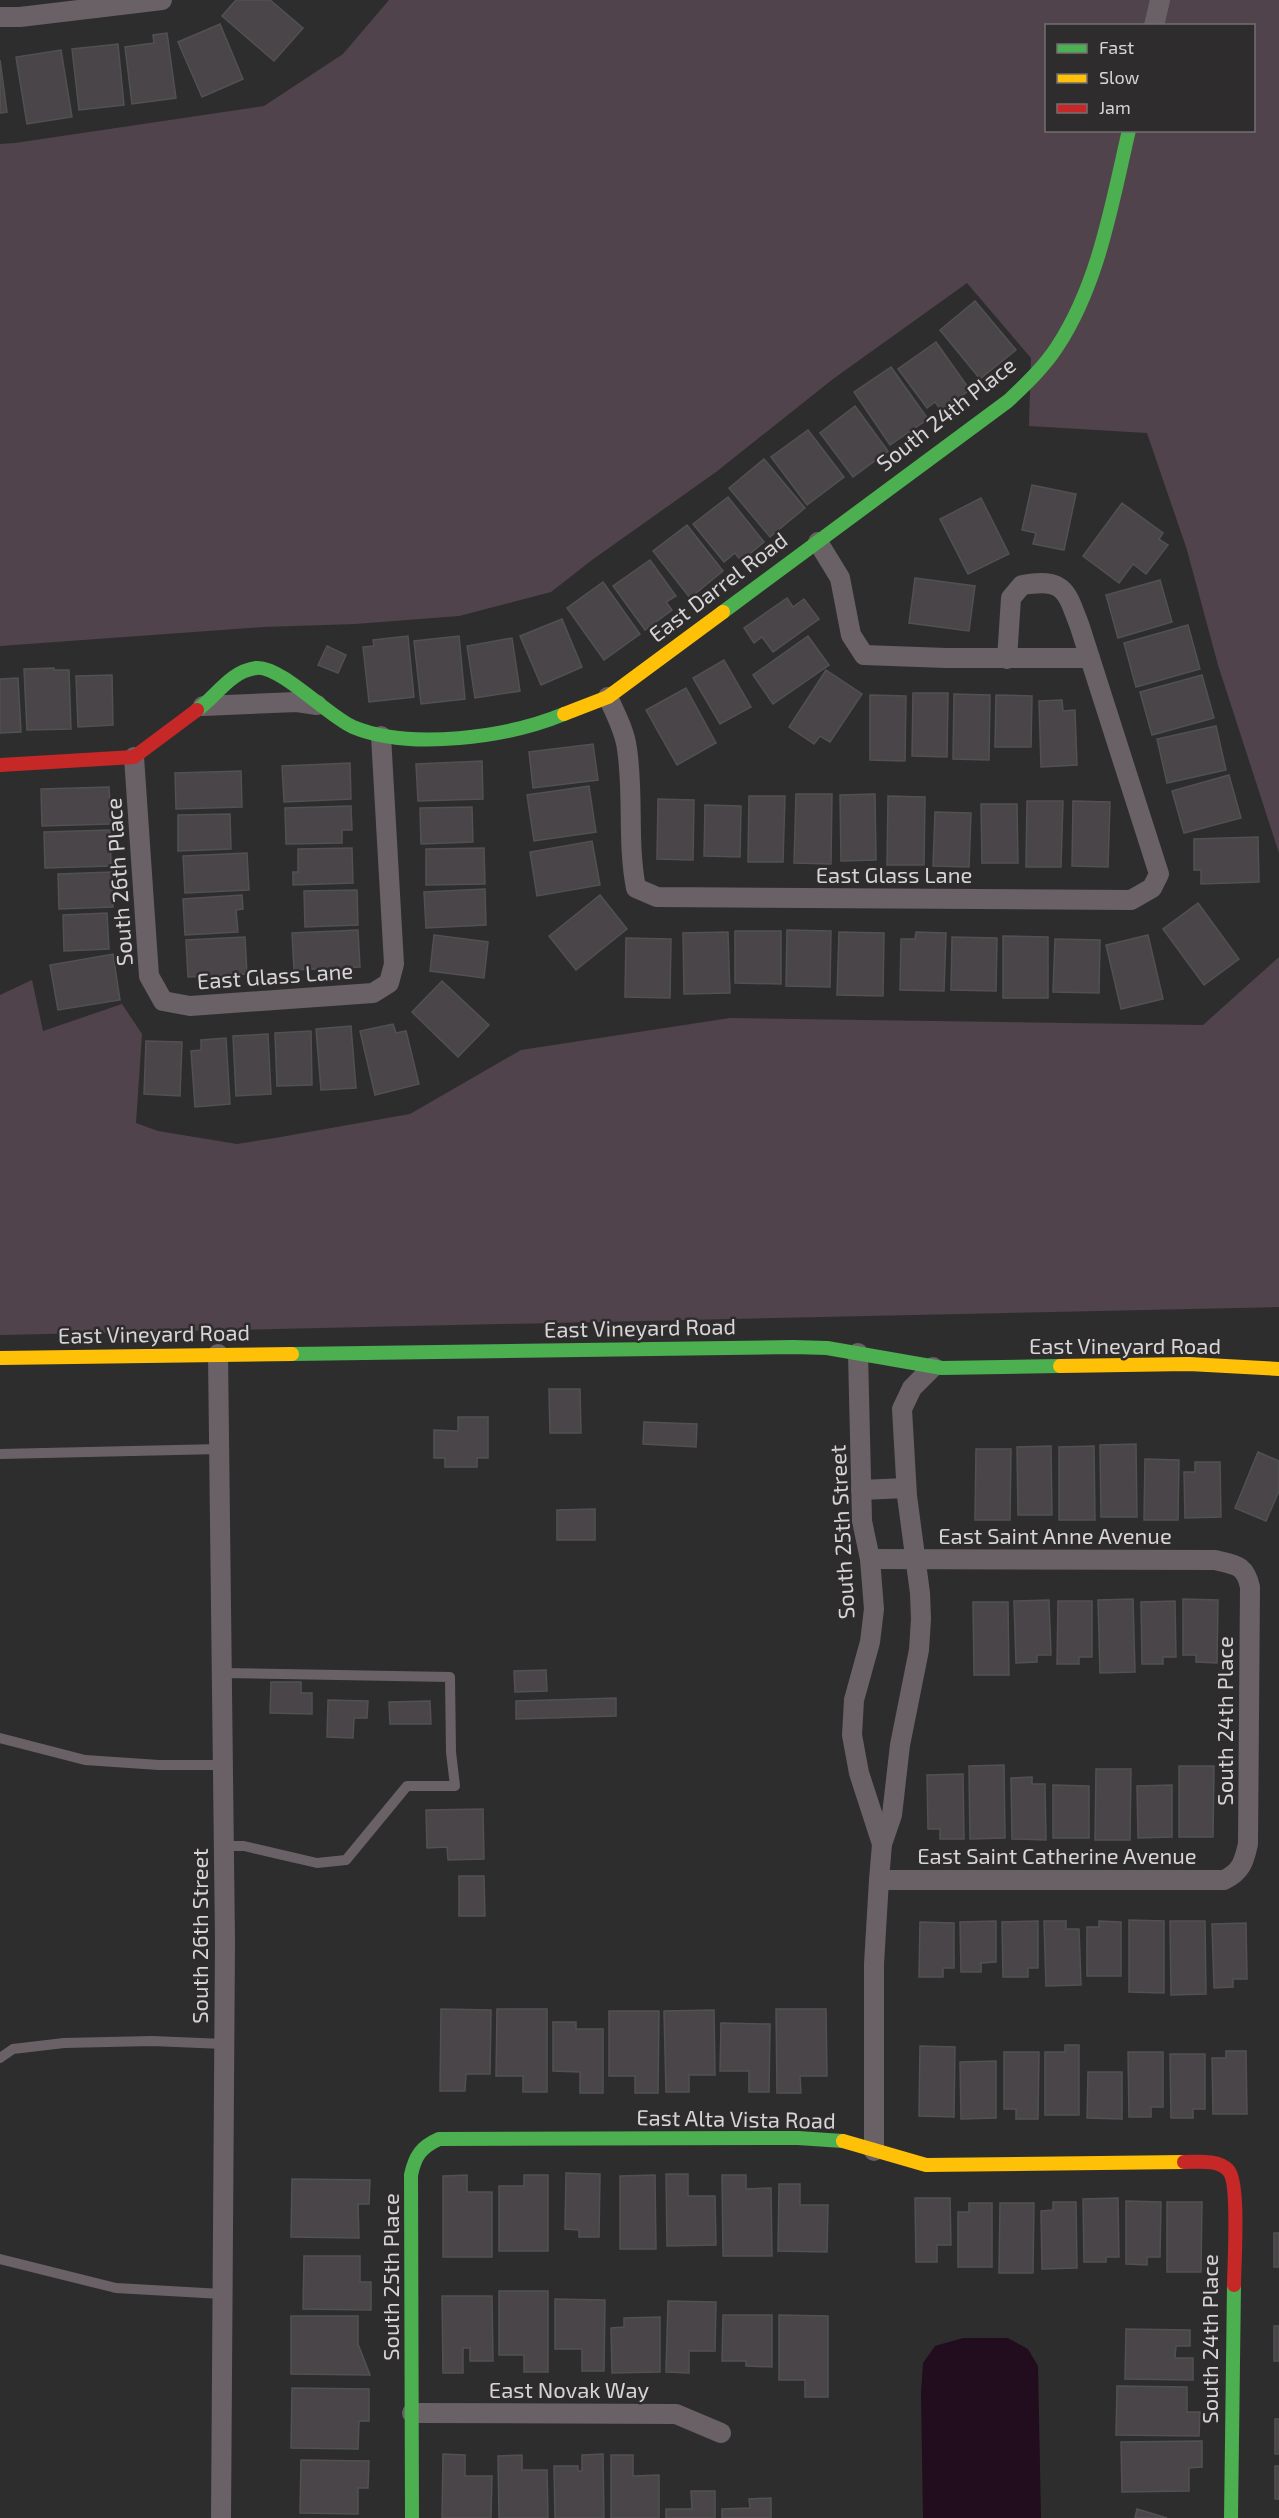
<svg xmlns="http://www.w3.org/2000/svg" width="1279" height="2518" viewBox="0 0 1279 2518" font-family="'Exo 2',sans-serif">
	<rect width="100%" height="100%" fill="#2e2d2e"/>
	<g fill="#51434c" fill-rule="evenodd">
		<path d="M389 0H1279V853L1218 665 1187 550 1147 433 1029 426 1031 358 967 283 833 379 716 472 592 560 551 592 459 616 355 624 263 627 0 646V144L15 143 264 106 343 54ZM1046 26H1254V130H1046Z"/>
		<polygon points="1279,957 1279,1307 0,1335 0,995 32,980 43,1031 122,1004 142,1034 136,1123 158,1131 237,1144 275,1138 410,1114 521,1050 730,1018 1203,1025"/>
	</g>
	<polygon fill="#210d1d" points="963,2338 1008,2338 1028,2349 1038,2366 1041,2518 923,2518 921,2393 923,2363 935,2346"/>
	<g fill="#4a4548" stroke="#525152" stroke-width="1.5">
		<polygon points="236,0 270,0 303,28 274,61 222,16"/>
		<polygon points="220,24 243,79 202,97 178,42"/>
		<polygon points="167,33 176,98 132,104 125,47 154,43 153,35"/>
		<polygon points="118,44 124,105 79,110 72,49"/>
		<polygon points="61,50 72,117 27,124 16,57"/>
		<polygon points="0,60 7,112 0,113"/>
		<polygon points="975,301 1016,350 980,379 940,330"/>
		<polygon points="936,342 970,390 941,410 935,402 927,408 898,369"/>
		<polygon points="891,367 928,419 890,445 854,392"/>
		<polygon points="855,406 888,451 853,477 820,433"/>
		<polygon points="808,430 844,477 807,505 771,457"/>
		<polygon points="764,459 805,508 770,537 729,488"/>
		<polygon points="1032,485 1076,494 1064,550 1033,544 1036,533 1022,530"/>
		<polygon points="728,497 764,542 741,561 735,553 724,562 693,524"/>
		<polygon points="981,498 1009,554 968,574 940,519"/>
		<polygon points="1122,503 1163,533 1159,539 1168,545 1146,574 1133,564 1119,583 1083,556"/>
		<polygon points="687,525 723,571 690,598 653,551"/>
		<polygon points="650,560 676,596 666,602 672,610 645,630 613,586"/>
		<polygon points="915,578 975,586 969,631 909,623"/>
		<polygon points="1160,580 1172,622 1118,638 1106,595"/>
		<polygon points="603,582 640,634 604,660 567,608"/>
		<polygon points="787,598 793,607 804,599 819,619 773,652 762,637 754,643 744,628"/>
		<polygon points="562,619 582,667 541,685 520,636"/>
		<polygon points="1188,625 1200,669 1136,687 1124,643"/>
		<polygon points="408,636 414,697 369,702 363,647 374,646 373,640"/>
		<polygon points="459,636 465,699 421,704 414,641"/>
		<polygon points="808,636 829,665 773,704 753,675"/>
		<polygon points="512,638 520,691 475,698 467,646"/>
		<polygon points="327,646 346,655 338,673 318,665"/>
		<polygon points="724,660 751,707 720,724 693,678"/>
		<polygon points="54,668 54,670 69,670 71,729 27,730 24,669"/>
		<polygon points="826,670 862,694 830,742 820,736 814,744 789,727"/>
		<polygon points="112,675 113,725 78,727 76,676"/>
		<polygon points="1202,675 1214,718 1152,735 1140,692"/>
		<polygon points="18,678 21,732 0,733 0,679"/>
		<polygon points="686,688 716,743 677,765 646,710"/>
		<polygon points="913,693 948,693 947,757 912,756"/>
		<polygon points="954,694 990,695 989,760 953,759"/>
		<polygon points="870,695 906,696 905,761 870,760"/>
		<polygon points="996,695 1032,696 1031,747 995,747"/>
		<polygon points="1062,700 1063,711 1075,710 1077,765 1041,767 1039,701"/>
		<polygon points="1216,726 1226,770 1167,783 1157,739"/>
		<polygon points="593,744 598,780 533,788 529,752"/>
		<polygon points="482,761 483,799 418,801 416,764"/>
		<polygon points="350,763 351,799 284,802 282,766"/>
		<polygon points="241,771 242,807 176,809 175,773"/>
		<polygon points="1229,775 1241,818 1184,833 1172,791"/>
		<polygon points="589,786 596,832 534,841 527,795"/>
		<polygon points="109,787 111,824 42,826 41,789"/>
		<polygon points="796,794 832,794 831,864 794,863"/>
		<polygon points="875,794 876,860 841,861 840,795"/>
		<polygon points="749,796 785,796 783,862 748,862"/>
		<polygon points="888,796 925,797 924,865 887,865"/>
		<polygon points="658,799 694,800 693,860 657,859"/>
		<polygon points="1027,801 1063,801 1061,867 1026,867"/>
		<polygon points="1073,801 1110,802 1108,867 1072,866"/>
		<polygon points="981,804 1017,804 1018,863 982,863"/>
		<polygon points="705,805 741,806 740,857 704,856"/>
		<polygon points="351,806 352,830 342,830 342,843 286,844 285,808"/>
		<polygon points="472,807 473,842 421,844 420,808"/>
		<polygon points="935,812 971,813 969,867 933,866"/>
		<polygon points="230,814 231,849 178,851 178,815"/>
		<polygon points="110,830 111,866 45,868 44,832"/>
		<polygon points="1258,837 1259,882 1201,884 1201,870 1194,870 1194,839"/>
		<polygon points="592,841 600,885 537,896 530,852"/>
		<polygon points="352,848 353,883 293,885 293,872 298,872 298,849"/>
		<polygon points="484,848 485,884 426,885 426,849"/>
		<polygon points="247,853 249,890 185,893 183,856"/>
		<polygon points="112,872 113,907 59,909 58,874"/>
		<polygon points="485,889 486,925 426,928 424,892"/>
		<polygon points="357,890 358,925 305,927 304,891"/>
		<polygon points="242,895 243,909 236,910 238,932 185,935 183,899"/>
		<polygon points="600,895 627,929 576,970 549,936"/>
		<polygon points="1198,903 1239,959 1204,985 1163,929"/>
		<polygon points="107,913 109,949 64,951 63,915"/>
		<polygon points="358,930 360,967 294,970 292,933"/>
		<polygon points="787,930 831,931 830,987 786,986"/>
		<polygon points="735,931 781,931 781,984 735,983"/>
		<polygon points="728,932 730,993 684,994 683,933"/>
		<polygon points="839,932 884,933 883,996 837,995"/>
		<polygon points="916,932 946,933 944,991 900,990 901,939 915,939"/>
		<polygon points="434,935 488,942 484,978 430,971"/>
		<polygon points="1148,935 1163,999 1121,1009 1106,945"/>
		<polygon points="1003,936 1048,937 1048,998 1003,998"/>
		<polygon points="245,937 247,974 188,977 186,940"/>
		<polygon points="952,937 997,938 996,991 951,990"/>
		<polygon points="626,938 671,939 670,998 625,997"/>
		<polygon points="1055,939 1100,940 1099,993 1053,992"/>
		<polygon points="113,954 120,1000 58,1010 50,965"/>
		<polygon points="442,981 489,1025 458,1057 412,1012"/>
		<polygon points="393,1024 396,1033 406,1031 419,1084 375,1095 360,1031"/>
		<polygon points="351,1026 356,1088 321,1090 316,1029"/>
		<polygon points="311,1031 312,1085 277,1086 275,1033"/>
		<polygon points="268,1034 271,1094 236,1096 233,1036"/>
		<polygon points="226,1038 230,1104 195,1107 191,1051 201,1050 201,1040"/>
		<polygon points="146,1041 182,1042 180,1096 144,1094"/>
		<polygon points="549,1389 580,1389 581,1433 550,1433"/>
		<polygon points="458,1417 488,1417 488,1458 477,1458 477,1467 445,1467 445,1458 434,1458 434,1430 458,1431"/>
		<polygon points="644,1422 697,1424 696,1447 643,1444"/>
		<polygon points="1136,1444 1137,1517 1101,1517 1100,1445"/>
		<polygon points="1051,1446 1052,1515 1018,1515 1017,1447"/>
		<polygon points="1094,1446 1095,1520 1059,1520 1059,1447"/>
		<polygon points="976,1449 1011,1449 1010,1520 975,1520"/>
		<polygon points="1258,1452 1279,1461 1279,1491 1266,1521 1235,1508"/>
		<polygon points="1145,1459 1179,1460 1178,1520 1144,1520"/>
		<polygon points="1195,1462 1220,1462 1221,1517 1185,1518 1184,1472 1195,1472"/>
		<polygon points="595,1509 595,1540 557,1540 557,1510"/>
		<polygon points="1133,1599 1135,1672 1100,1673 1098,1600"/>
		<polygon points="1183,1599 1218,1600 1217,1663 1196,1662 1196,1655 1183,1655"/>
		<polygon points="1049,1600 1051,1655 1037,1655 1037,1662 1016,1663 1014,1601"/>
		<polygon points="1058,1601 1092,1601 1092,1657 1079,1657 1079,1664 1057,1664"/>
		<polygon points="1175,1601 1176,1657 1163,1657 1163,1664 1142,1664 1141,1602"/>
		<polygon points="973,1602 1008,1602 1009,1675 974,1675"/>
		<polygon points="546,1670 547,1691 515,1692 514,1671"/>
		<polygon points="271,1682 301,1682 301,1693 312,1693 312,1714 270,1713"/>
		<polygon points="616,1698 616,1716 516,1719 516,1701"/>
		<polygon points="328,1700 368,1701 367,1718 354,1718 353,1738 327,1737"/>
		<polygon points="430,1701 431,1724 390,1724 389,1702"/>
		<polygon points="1004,1765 1005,1838 970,1839 969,1766"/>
		<polygon points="1179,1766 1214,1766 1213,1837 1179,1837"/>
		<polygon points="1096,1769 1131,1769 1130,1840 1095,1840"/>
		<polygon points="963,1774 964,1839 940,1839 940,1829 928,1829 927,1775"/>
		<polygon points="1032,1777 1032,1784 1045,1784 1046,1840 1012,1839 1011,1778"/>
		<polygon points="1053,1785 1089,1786 1089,1838 1053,1838"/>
		<polygon points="1172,1785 1172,1837 1138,1838 1137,1786"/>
		<polygon points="483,1809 484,1859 448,1860 447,1847 427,1848 426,1810"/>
		<polygon points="459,1876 484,1876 485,1916 459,1916"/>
		<polygon points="1129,1920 1164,1921 1164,1993 1129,1992"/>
		<polygon points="996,1921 996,1962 981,1963 981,1972 961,1972 960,1922"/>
		<polygon points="1038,1921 1038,1968 1028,1968 1028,1977 1003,1977 1002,1922"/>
		<polygon points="1044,1921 1066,1921 1066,1929 1079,1929 1081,1985 1046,1986"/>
		<polygon points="1099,1921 1121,1922 1121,1976 1087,1976 1087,1927 1099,1927"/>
		<polygon points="1170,1921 1205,1921 1206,1994 1171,1995"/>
		<polygon points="920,1922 954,1923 954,1968 943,1968 943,1977 919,1977"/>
		<polygon points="1246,1923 1247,1979 1233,1979 1233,1987 1214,1988 1212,1924"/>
		<polygon points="441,2009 491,2010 490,2074 466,2074 465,2091 440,2091"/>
		<polygon points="497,2009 547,2009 547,2092 523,2092 523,2076 496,2076"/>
		<polygon points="776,2009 826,2009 827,2076 800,2076 801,2093 777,2093"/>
		<polygon points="714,2010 715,2075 689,2075 689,2092 666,2092 664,2011"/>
		<polygon points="609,2011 659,2011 658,2093 635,2093 635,2076 609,2076"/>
		<polygon points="553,2022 576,2022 576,2029 603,2029 603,2093 580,2093 580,2072 553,2071"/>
		<polygon points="721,2023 770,2024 769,2092 749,2092 749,2071 720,2071"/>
		<polygon points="1065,2045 1079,2045 1079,2115 1045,2115 1045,2052 1065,2052"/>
		<polygon points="920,2046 955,2047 954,2117 919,2116"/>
		<polygon points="1226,2051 1246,2051 1247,2114 1213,2114 1212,2058 1226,2058"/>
		<polygon points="1004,2052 1039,2052 1038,2119 1016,2119 1016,2109 1004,2109"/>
		<polygon points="1128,2052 1163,2052 1163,2107 1151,2107 1151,2117 1129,2117"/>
		<polygon points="1170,2054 1205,2054 1205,2109 1193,2109 1193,2118 1171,2118"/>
		<polygon points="996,2061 996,2118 961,2119 960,2062"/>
		<polygon points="1088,2072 1122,2072 1122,2119 1087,2118"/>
		<polygon points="566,2173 600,2174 599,2237 579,2237 579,2230 565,2229"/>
		<polygon points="666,2174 688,2174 688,2196 715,2196 716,2245 667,2246"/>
		<polygon points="467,2175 467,2192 492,2192 492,2257 443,2257 443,2176"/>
		<polygon points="524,2175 548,2175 548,2251 499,2251 499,2186 524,2186"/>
		<polygon points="655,2175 656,2249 620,2249 620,2176"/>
		<polygon points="722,2175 746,2175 746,2189 771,2188 772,2256 723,2256"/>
		<polygon points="292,2179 370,2180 369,2204 358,2204 359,2238 291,2237"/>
		<polygon points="779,2184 800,2184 800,2205 828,2205 827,2252 778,2251"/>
		<polygon points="915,2198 950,2198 951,2245 937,2245 937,2262 916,2262"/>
		<polygon points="1118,2198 1119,2257 1106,2257 1106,2262 1084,2262 1083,2199"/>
		<polygon points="1126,2201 1161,2202 1160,2257 1147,2257 1147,2265 1126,2264"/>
		<polygon points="1053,2202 1076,2202 1077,2268 1042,2269 1041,2211 1053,2210"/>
		<polygon points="1167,2202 1202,2202 1201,2272 1167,2272"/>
		<polygon points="969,2203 992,2203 992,2267 958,2267 958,2212 969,2212"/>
		<polygon points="1000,2203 1034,2203 1033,2273 999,2273"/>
		<rect x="1274" y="2233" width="5" height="34"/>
		<polygon points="304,2256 360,2256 360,2282 371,2282 371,2310 303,2309"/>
		<polygon points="499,2291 548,2291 548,2372 524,2372 524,2355 499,2355"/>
		<polygon points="442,2296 492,2296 493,2361 470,2361 470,2348 463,2348 463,2373 443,2373"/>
		<polygon points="555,2299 605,2300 604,2371 582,2371 582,2349 555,2349"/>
		<polygon points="668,2301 716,2302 715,2351 689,2351 689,2373 666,2372"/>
		<polygon points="723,2315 772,2315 772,2367 746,2366 746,2361 722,2361"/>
		<polygon points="779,2315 828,2316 828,2397 805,2397 805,2380 779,2380"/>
		<polygon points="291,2316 358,2316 358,2344 370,2375 291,2374"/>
		<polygon points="660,2317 660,2372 612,2373 611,2328 624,2327 624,2318"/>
		<rect x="1274" y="2326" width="5" height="35"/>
		<polygon points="1126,2329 1190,2330 1190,2346 1176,2346 1175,2358 1193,2358 1193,2380 1125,2379"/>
		<polygon points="1117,2386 1187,2387 1187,2412 1200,2412 1199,2436 1116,2435"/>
		<polygon points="292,2388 369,2389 369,2421 359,2421 358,2449 291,2448"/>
		<rect x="1275" y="2419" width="4" height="35"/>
		<polygon points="1202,2441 1202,2467 1189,2468 1189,2491 1122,2492 1121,2442"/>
		<polygon points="443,2454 465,2455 465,2476 492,2476 491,2518 442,2518"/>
		<polygon points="603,2454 604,2518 555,2518 554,2466 578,2466 578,2471 582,2471 582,2455"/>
		<polygon points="522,2455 522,2470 547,2470 548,2518 499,2518 498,2456"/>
		<polygon points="611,2455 633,2455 633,2476 659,2475 659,2518 611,2518"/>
		<polygon points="301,2460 369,2461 368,2488 358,2488 358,2514 300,2513"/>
		<rect x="1275" y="2466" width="4" height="33"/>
		<polygon points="691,2491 715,2491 715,2518 666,2518 666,2509 692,2509"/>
		<polygon points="771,2498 771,2518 722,2518 722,2509 750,2508 749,2499"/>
		<polygon points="1137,2509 1167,2518 1135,2518"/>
	</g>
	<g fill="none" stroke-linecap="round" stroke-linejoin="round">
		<g stroke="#6a6167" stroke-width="10">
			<polyline points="0,1454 220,1449"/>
			<polyline points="222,1673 450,1677 451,1752 455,1786 407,1786 346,1860 317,1863 244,1846 224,1846"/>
			<polyline points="0,1738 85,1760 159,1765 223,1765"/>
			<polyline points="0,2058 13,2049 64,2043 152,2041 224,2044"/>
			<polyline points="0,2259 116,2288 222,2294"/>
		</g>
		<g stroke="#6a6167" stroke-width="20">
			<polyline points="0,17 20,17 162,0"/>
			<polyline points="1154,26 1160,0"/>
			<polyline points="818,542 840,578 851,635 864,655 946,658 1090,658"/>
			<path d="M608 697C615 713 625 731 627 749 634 795 627 842 636 888L657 897 1131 900 1152 888 1159 874 1080 627C1066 590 1065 578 1022 585L1011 598 1007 659"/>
			<polyline points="203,706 297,702 317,705"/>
			<polyline points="134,757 149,976 163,1001 190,1006 373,993 389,983 394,964 381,736"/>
			<polyline points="858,1353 862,1521 870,1559 874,1609 870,1642 854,1700 852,1735 859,1773 882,1844"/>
			<polyline points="218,1354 225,1942 221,2518"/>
			<polyline points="861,1490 906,1488"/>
			<path d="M870 1559 1215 1560C1235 1565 1245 1564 1250 1587L1248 1844C1244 1862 1241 1872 1224 1880H879"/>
			<polyline points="874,2151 874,1964 879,1880 882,1844 892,1815 900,1745 919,1650 921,1619 920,1593 907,1496 902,1409 912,1388 933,1367"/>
			<polyline points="412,2413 676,2414 721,2433"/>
		</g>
		<g stroke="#4caf50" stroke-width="14">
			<path d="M723 612 1008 401C1026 384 1044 367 1057 347 1099 283 1112 203 1129 130"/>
			<path d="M197 710C217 696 229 672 256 668 280 665 329 717 353 727 411 751 508 737 564 714"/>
			<polyline points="292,1354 793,1347 827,1348 942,1368 1060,1366"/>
			<path d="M412 2518 411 2175C415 2156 421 2147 439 2139L798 2138 843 2141"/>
			<polyline points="1231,2518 1234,2285"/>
		</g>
		<g stroke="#ffc107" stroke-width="14">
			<polyline points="564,714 608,697 723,612"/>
			<polyline points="0,1358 292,1354"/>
			<polyline points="1060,1366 1189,1364 1279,1369"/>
			<polyline points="843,2141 926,2165 1184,2162"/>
		</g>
		<g stroke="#c62828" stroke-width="14">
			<polyline points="0,765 134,757 197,710"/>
			<path d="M1184 2162C1197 2162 1218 2159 1228 2170 1240 2181 1234 2265 1234 2285"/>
		</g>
	</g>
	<g text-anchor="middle" stroke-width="5" stroke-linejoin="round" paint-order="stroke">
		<g font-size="22" fill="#d6d4d5" stroke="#2f2c2e">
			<text transform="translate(946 414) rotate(-38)" y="8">South 24th Place</text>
			<text transform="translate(718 587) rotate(-37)" y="8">East Darrel Road</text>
			<text x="894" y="883">East Glass Lane</text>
			<text transform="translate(119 882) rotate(-94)" y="8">South 26th Place</text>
			<text transform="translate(275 976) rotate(-4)" y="8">East Glass Lane</text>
			<text transform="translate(640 1328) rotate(-1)" y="8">East Vineyard Road</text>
			<text transform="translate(154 1334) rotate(-1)" y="8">East Vineyard Road</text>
			<text x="1125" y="1354">East Vineyard Road</text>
			<text transform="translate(842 1532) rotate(-93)" y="8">South 25th Street</text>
			<text x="1055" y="1544">East Saint Anne Avenue</text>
			<text transform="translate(1225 1721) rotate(-90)" y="8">South 24th Place</text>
			<text x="1057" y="1864">East Saint Catherine Avenue</text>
			<text transform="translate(200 1936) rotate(-90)" y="8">South 26th Street</text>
			<text transform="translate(736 2119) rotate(1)" y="8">East Alta Vista Road</text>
			<text transform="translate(391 2277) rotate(-90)" y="8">South 25th Place</text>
			<text transform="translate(1210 2339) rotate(-90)" y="8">South 24th Place</text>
			<text x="569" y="2398">East Novak Way</text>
		</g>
	</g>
	<rect x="1045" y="24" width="210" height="108" fill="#2f2c2e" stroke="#726f71" stroke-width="1.5"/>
	<rect x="1057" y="44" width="30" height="9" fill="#4caf50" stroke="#726f71" stroke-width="1.5"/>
	<text x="1099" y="54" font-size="18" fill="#d6d4d5">Fast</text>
	<rect x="1057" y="74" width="30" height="9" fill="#ffc107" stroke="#726f71" stroke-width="1.5"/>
	<text x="1099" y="84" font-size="18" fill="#d6d4d5">Slow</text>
	<rect x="1057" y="104" width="30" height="9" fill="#c62828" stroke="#726f71" stroke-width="1.5"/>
	<text x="1099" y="114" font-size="18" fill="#d6d4d5">Jam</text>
</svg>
